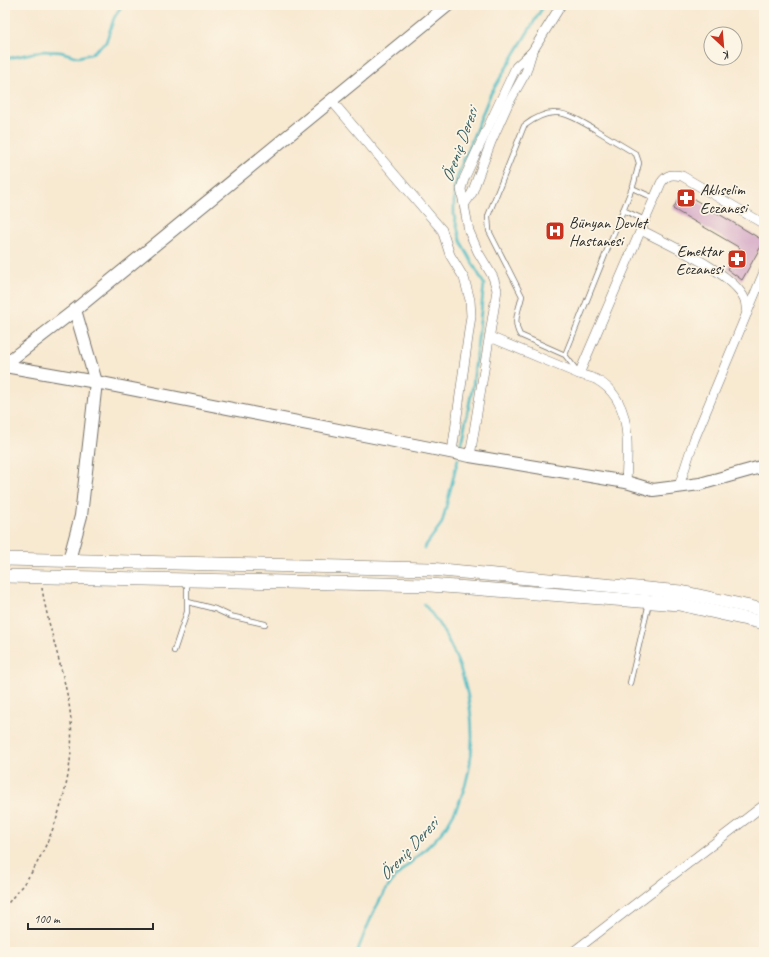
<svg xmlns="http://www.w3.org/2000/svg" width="769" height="957" viewBox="0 0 769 957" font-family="Caveat,sans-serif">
	<rect width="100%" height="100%" fill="#fcf5e5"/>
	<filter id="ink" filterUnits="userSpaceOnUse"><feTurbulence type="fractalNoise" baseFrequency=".025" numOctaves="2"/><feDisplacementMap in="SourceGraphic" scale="8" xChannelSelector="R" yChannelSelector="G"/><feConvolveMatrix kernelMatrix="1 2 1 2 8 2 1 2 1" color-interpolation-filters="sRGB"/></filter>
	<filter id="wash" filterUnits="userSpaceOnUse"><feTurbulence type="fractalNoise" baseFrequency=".012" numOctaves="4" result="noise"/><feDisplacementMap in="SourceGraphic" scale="16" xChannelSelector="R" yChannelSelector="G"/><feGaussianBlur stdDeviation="0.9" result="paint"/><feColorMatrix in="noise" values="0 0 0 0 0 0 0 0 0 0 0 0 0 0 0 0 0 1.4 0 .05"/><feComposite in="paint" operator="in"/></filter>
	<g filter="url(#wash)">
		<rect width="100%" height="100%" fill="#f8e9d1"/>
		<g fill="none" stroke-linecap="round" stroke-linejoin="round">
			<g stroke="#4fbdc5" stroke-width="2.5">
				<polyline points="5,59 43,51 61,52 78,57 91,54 106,42 114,18 122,5"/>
				<polyline points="461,444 473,385 484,284 461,242 454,215 454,188 460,169 490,95 544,5"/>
				<polyline points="424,548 442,523 458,459"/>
				<path d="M357 952C368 925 377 899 396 877 412 859 433 846 447 825 491 758 473 662 424 604"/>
			</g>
		</g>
		<g id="blocks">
			<polygon fill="#d6abc7" points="682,192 764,241 742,280 727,269 740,248 673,209"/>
		</g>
	</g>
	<g filter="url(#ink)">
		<use href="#blocks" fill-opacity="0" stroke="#736e65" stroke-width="1"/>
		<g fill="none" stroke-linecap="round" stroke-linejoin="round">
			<defs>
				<g id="service">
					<polyline points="632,188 654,198"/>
					<polyline points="623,210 645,220"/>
					<path d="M565 355 634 183 639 163 636 154C623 146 609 138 596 130 568 114 553 103 524 126L488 216 489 231 522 296C519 310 512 321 520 335L565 355 578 372"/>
					<polyline points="188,602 215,609 230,616 265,624"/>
					<polyline points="174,651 187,612 187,580"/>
					<polyline points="630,683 649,603"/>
				</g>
				<g id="minor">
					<polyline points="331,100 442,230 450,255 464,278 470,300 471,316 452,452"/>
					<polyline points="464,205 472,193 491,142 508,104 526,72 532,52 561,5"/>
					<path d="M641 230C667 244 735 273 745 300 746 304 746 309 747 313"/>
					<polyline points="490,337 579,374"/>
					<polyline points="470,456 497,290 493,277 478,252 469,231 461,189 464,179 516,67 532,52"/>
					<path d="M626 482C628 447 633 400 597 380 592 377 585 376 579 374L661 183C667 174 672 174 682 176L764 224"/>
					<polyline points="679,486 694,440 764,272"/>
					<polyline points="573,952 764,805"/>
				</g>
				<g id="tertiary">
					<polyline points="5,364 75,310 448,5"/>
					<polyline points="5,366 96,382 470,456 626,482 653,490 700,484 764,466"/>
					<polyline points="69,560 81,516 96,382 75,310"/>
				</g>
				<g id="secondary">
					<polyline points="5,559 430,569 681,592 764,610"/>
					<polyline points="5,576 430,585 679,604 764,623"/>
				</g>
			</defs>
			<use href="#service" stroke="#736e65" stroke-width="6"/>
			<use href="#minor" stroke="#736e65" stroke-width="10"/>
			<use href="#tertiary" stroke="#736e65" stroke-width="14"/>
			<use href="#secondary" stroke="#736e65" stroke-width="14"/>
			<path stroke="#736e65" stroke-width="1.5" stroke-dasharray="3 3" stroke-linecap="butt" d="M5 907C15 894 28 880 36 865 62 817 78 759 69 704 62 665 48 627 42 588"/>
			<use href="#service" stroke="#fff" stroke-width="4.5"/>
			<use href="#minor" stroke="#fff" stroke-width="9"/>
			<use href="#tertiary" stroke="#fff" stroke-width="12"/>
			<use href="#secondary" stroke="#fff" stroke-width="13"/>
		</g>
	</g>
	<defs>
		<symbol id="pharmacy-square" viewBox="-11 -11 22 22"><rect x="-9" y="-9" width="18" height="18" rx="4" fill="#c8321e" stroke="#fcf5e5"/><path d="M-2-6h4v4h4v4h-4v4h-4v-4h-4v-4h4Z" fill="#fff"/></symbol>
		<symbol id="hospital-square" viewBox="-11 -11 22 22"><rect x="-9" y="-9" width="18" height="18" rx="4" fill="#c8321e" stroke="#fcf5e5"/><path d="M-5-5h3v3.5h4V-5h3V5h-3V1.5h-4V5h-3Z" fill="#fff"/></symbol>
	</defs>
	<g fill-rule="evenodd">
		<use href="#pharmacy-square" x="675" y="187" width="22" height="22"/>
		<use href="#hospital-square" x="544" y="220" width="22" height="22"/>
		<use href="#pharmacy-square" x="726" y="248" width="22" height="22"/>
	</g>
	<g text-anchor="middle" stroke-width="3.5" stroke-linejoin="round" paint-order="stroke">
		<g font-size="16" fill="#2b2b2b" stroke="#fcf5e5" text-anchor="start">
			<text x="700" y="195">Aklıselim<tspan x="700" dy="18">Eczanesi</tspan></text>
			<text x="569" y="228">Bünyan Devlet<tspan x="569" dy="18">Hastanesi</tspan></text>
			<text x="723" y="256" text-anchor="end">Emektar<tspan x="723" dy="18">Eczanesi</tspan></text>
		</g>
		<g font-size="17" font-style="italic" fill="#385e61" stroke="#fcf5e5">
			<text transform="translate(459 145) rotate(-70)" y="6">Öreniç Deresi</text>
			<text transform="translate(408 849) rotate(-47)" y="6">Öreniç Deresi</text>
		</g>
	</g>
	<rect width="769" height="957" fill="none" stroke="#fcf5e5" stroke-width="20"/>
	<g transform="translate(723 46) rotate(154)"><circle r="19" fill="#fcf5e5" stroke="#a8a49b"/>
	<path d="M0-3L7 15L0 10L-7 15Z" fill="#c8321e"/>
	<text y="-6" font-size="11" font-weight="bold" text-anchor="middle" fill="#2b2b2b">K</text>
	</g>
	<path d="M28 923v6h125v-6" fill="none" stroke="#2b2b2b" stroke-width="2"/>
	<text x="34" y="923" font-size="12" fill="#2b2b2b" stroke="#fcf5e5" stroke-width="3" paint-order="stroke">100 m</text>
</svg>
